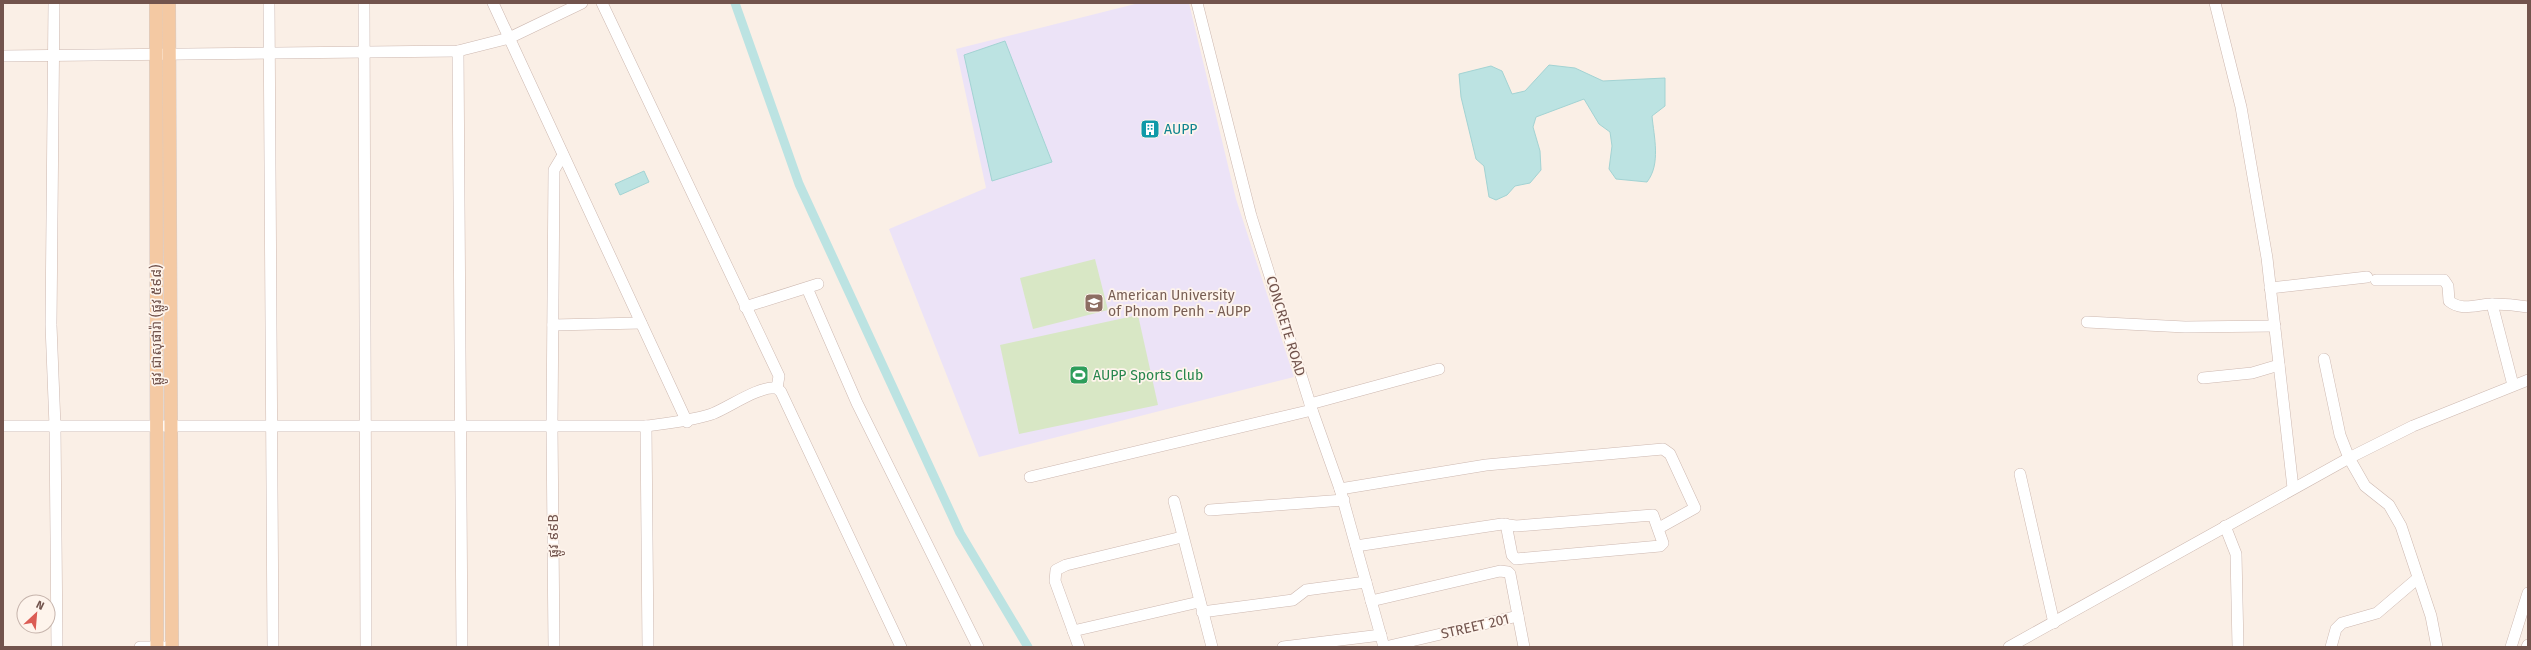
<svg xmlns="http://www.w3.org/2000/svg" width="2531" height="650" viewBox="0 0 2531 650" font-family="'Fira Sans','Noto Sans Khmer',sans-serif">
	<rect width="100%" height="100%" fill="#faefe6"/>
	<polygon fill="#ece3f7" points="1139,3 1189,3 1236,199 1294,377 979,457 889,229 986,188 956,49"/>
	<g fill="#d8e7c5">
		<polygon points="1095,259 1108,310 1033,329 1020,278"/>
		<polygon points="1138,315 1158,405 1019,434 1000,345"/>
	</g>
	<g fill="#bce3e2" stroke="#a3d3d3">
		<polygon points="1005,41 1052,162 992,181 964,55"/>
		<path d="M1549 65 1575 68 1603 81 1665 78V106L1652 116C1654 137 1661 164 1647 182L1616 179 1609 169 1612 146 1610 132 1599 124 1584 99 1536 117 1533 127 1540 151 1541 170 1530 183 1515 186 1507 195 1496 200 1489 197 1484 166 1476 159 1461 97 1459 74 1491 66 1502 71 1512 94 1525 91Z"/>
		<polygon points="644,171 649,182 620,195 615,184"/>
	</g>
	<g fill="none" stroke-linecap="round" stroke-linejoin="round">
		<polyline stroke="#bce3e2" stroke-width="9" points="735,3 799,184 960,533 1028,647"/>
		<defs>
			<g id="minor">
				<polyline points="54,3 51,325 55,426 57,647"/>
				<polyline points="269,3 273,647"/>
				<polyline points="364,3 366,647"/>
				<polyline points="493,3 687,422"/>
				<polyline points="602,3 779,376 777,388"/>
				<polyline points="1197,3 1251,216 1312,410 1340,489 1384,647"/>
				<polyline points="2215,3 2241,107 2267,258 2293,488"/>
				<polyline points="458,51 462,647"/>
				<polyline points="3,56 458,51 509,38 582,3"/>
				<path d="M2376 280H2444L2448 286 2449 301C2462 312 2478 304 2493 304 2504 304 2516 305 2528 307"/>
				<polyline points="807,288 857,403 978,647"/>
				<polyline points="2270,288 2367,277"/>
				<polyline points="2492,304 2513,385"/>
				<polyline points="745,307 818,284"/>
				<polyline points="2087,322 2185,327 2275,326"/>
				<polyline points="553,325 641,323"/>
				<polyline points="2324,359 2340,435 2349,458 2365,486 2389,505 2401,526 2431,616 2437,647"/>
				<polyline points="2203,378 2252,373 2279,365"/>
				<polyline points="1310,404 1439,369"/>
				<path d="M3 426H646C669 423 690 421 712 414 730 407 758 386 777 388L781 392 901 647"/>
				<polyline points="646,426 648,647"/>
				<polyline points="2020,474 2054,623"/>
				<polyline points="1030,477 1312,410"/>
				<polyline points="1340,489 1486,465 1663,449 1670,454 1695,508 1659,528"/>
				<polyline points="1174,501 1212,647"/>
				<polyline points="1210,510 1344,500"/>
				<polyline points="2225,526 2236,554 2238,647"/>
				<polyline points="1356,546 1502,524 1516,526 1653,515 1663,543 1660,546 1516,559 1512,555 1506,524"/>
				<polyline points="1371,601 1500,571 1508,572 1510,574 1524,647"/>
				<polyline points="1202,612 1293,600 1306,590 1366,582"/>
				<polyline points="1073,631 1199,602"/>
				<polyline points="140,647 172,647"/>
				<polyline points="554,647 552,426 554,170 563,155"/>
				<polyline points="1079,647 1055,581 1056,570 1066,565 1182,537"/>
				<polyline points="1283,647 1381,635"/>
				<polyline points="1385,647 1518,616"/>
				<polyline points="2009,647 2349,458 2413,426 2528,380"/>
				<polyline points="2331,647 2336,629 2342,623 2377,613 2418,578"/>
				<polyline points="2511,647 2528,593"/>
				<polyline points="2527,647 2528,645"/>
			</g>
			<g id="major">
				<polyline points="156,3 157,647"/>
				<polyline points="169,3 172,647"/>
			</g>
		</defs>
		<use href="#minor" stroke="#cdb8b0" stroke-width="12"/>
		<use href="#major" stroke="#d5ccca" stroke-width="14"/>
		<use href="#minor" stroke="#fff" stroke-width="11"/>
		<use href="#major" stroke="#f4c9a3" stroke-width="13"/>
	</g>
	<defs>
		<symbol id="building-square" viewBox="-11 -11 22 22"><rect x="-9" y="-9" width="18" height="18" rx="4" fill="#0f9aa8" stroke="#fef4ec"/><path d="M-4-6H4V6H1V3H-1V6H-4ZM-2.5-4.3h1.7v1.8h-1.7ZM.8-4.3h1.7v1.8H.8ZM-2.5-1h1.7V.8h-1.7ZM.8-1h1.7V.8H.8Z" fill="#fff"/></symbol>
		<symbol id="university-square" viewBox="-11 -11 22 22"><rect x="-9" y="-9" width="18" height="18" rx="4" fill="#8d6e63" stroke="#fef4ec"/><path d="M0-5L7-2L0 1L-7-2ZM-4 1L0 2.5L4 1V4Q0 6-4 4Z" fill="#fff"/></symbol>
		<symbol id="stadium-square" viewBox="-11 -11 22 22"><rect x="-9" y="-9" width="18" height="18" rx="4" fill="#2e9e5b" stroke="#fef4ec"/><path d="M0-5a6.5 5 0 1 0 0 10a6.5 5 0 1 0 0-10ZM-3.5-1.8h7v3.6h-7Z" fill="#fff"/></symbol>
	</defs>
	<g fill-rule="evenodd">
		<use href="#building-square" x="1139" y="118" width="22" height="22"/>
		<use href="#university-square" x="1083" y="292" width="22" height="22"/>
		<use href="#stadium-square" x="1068" y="364" width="22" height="22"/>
	</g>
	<g text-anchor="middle" stroke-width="3.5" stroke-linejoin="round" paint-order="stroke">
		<g font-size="14" fill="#0d838f" stroke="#fef4ec" text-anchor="start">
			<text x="1164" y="134">AUPP</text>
		</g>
		<g font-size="14" fill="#785e54" stroke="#fef4ec" text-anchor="start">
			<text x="1108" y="300">American University<tspan x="1108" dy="16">of Phnom Penh - AUPP</tspan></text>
		</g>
		<g font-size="14" fill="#72544d" stroke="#fef4ec">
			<text transform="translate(156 325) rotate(-90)" y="5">ផ្លូវ ជាសុផារ៉ា (ផ្លូវ ៥៩៨)</text>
			<text transform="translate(1286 326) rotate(73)" y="5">CONCRETE ROAD</text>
			<text transform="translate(553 536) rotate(-90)" y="5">ផ្លូវ ៩៩B</text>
			<text transform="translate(1475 626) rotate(-13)" y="5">STREET 201</text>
		</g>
		<g font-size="14" fill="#27864d" stroke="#fef4ec" text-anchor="start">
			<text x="1093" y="380">AUPP Sports Club</text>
		</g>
	</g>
	<rect width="2531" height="650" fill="none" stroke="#72544d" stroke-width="8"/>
	<g transform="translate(36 614) rotate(26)"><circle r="19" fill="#fef4ec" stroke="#c6b4ac"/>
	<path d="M0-3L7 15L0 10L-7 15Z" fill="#db5c54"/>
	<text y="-6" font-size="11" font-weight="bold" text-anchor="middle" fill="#72544d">N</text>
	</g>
</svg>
